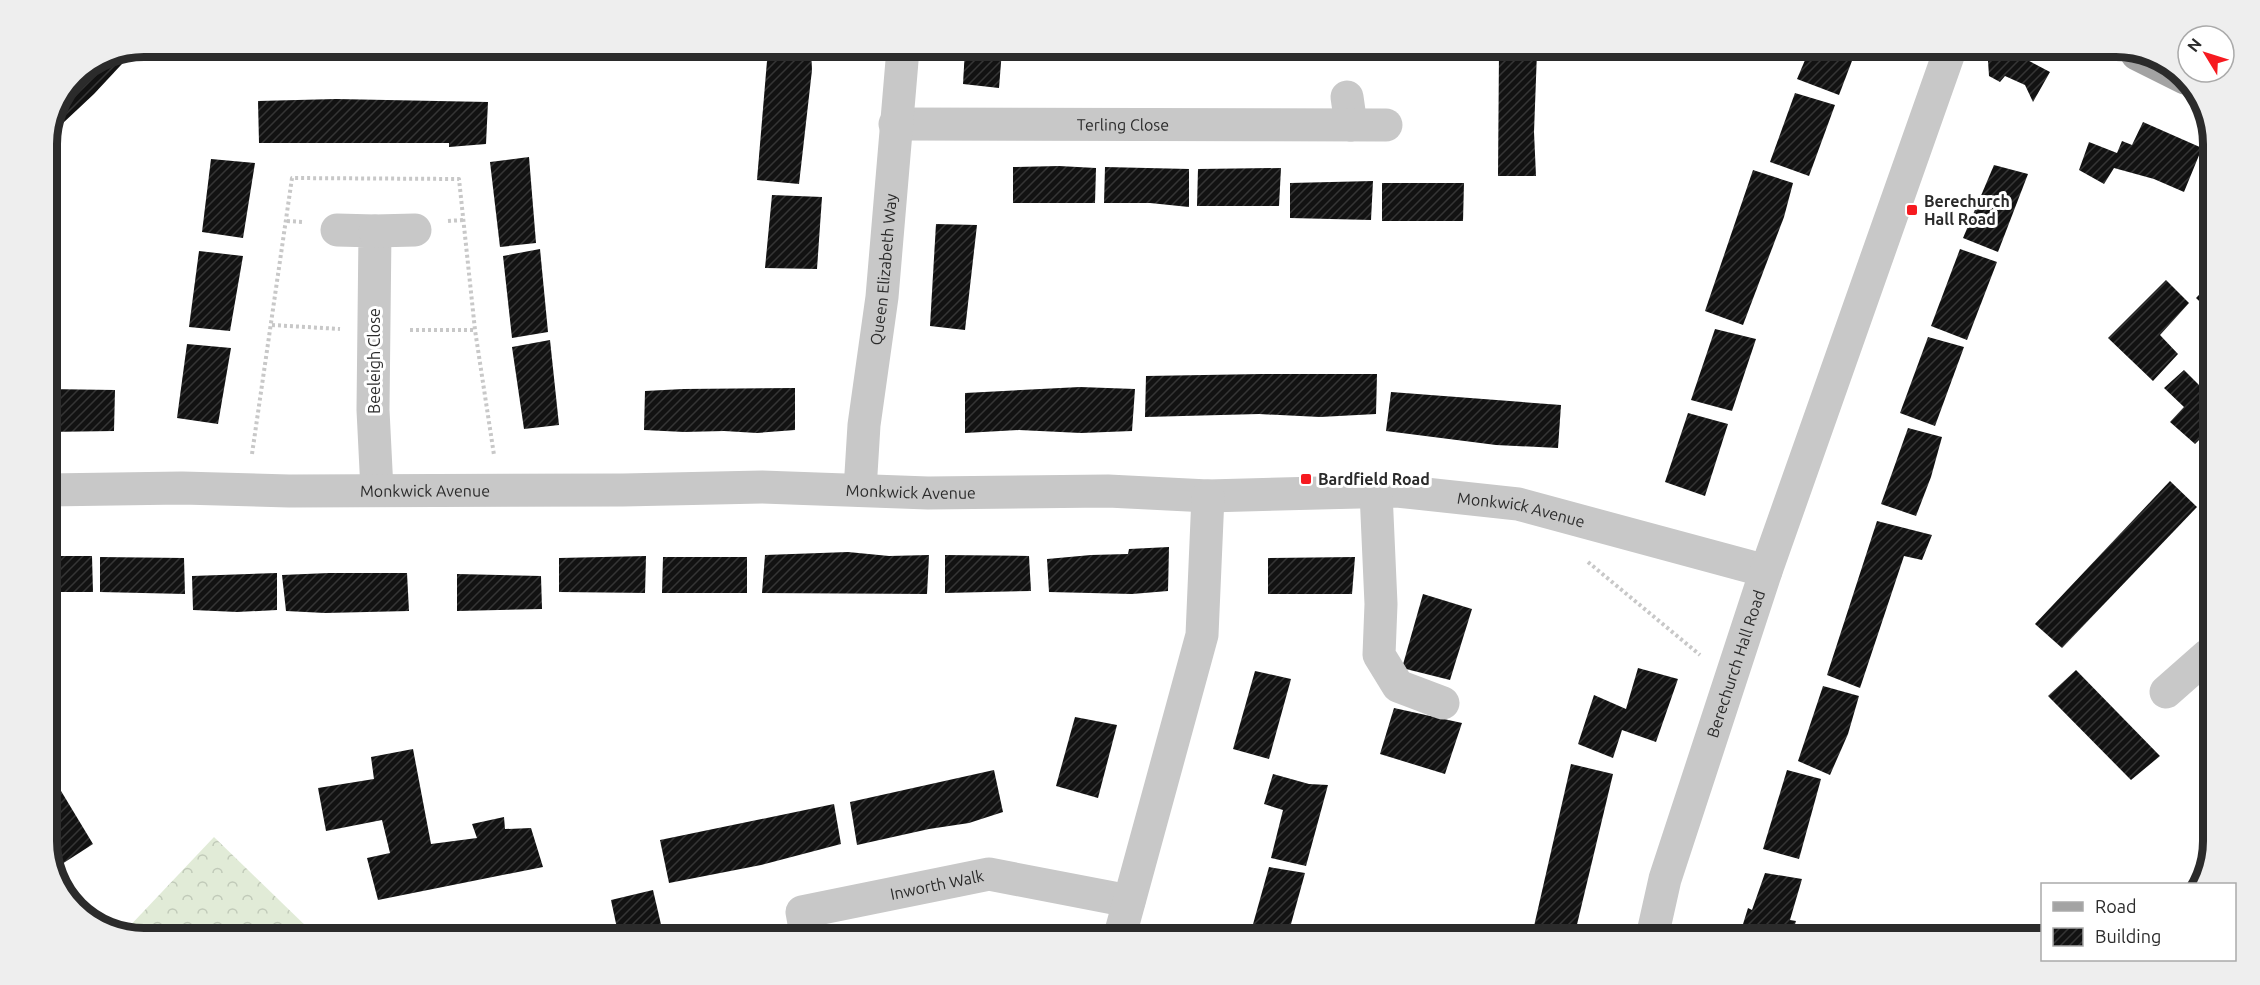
<svg xmlns="http://www.w3.org/2000/svg" width="2260" height="985" viewBox="0 0 2260 985" font-family="Ubuntu,sans-serif">
	<defs>
		<pattern id="forest-crowns" width="20" height="18" patternUnits="userSpaceOnUse" patternTransform="scale(1.5)"><rect width="20" height="18" fill="#e1ebd7"/><path d="M2 6a3 3 0 1 1 6 0M12 15a3 3 0 1 1 6 0" fill="none" stroke="#c1cab9"/></pattern>
		<pattern id="building-hatch" width="6" height="6" patternUnits="userSpaceOnUse" patternTransform="scale(1.5)"><rect width="6" height="6" fill="#121212"/><path d="M-1 1l2-2M0 6l6-6M5 7l2-2" fill="none" stroke="#353535"/></pattern>
	</defs>
	<rect width="100%" height="100%" fill="#fff"/>
	<polygon fill="url(#forest-crowns)" points="214,837 312,932 125,931"/>
	<g fill="url(#building-hatch)">
		<polygon points="768,49 811,49 812,70 799,184 757,180"/>
		<polygon points="965,49 1002,50 999,88 963,84"/>
		<polygon points="134,51 94,94 47,138 75,75"/>
		<polygon points="1499,51 1537,52 1534,132 1536,176 1498,176"/>
		<polygon points="1808,53 1855,53 1839,95 1797,79"/>
		<polygon points="1992,53 2014,53 2050,72 2033,102 2025,85 2005,76 2000,82 1989,76 1988,61"/>
		<polygon points="1795,93 1835,105 1809,176 1770,162"/>
		<polygon points="336,99 488,102 486,144 449,147 449,143 259,143 258,101"/>
		<polygon points="2143,122 2202,148 2184,192 2154,179 2114,168 2104,184 2079,170 2089,142 2117,153 2122,141 2132,145"/>
		<polygon points="529,157 536,243 500,247 490,162"/>
		<polygon points="211,159 255,163 243,238 202,232"/>
		<polygon points="1994,165 2028,174 1998,252 1963,238"/>
		<polygon points="1059,166 1096,168 1095,203 1013,203 1013,167"/>
		<polygon points="1105,167 1189,169 1189,207 1150,203 1104,203"/>
		<polygon points="1281,168 1279,206 1197,206 1198,169"/>
		<polygon points="1753,170 1793,183 1784,217 1743,325 1705,311"/>
		<polygon points="1373,181 1371,220 1290,218 1290,183"/>
		<polygon points="1382,183 1464,183 1463,221 1382,221"/>
		<polygon points="772,195 822,197 817,269 765,268"/>
		<polygon points="936,224 977,225 965,330 930,326"/>
		<polygon points="540,249 548,332 512,338 503,256"/>
		<polygon points="1960,249 1997,262 1967,340 1931,326"/>
		<polygon points="199,251 243,256 230,331 189,327"/>
		<polygon points="2166,280 2189,303 2160,335 2178,354 2153,381 2108,338"/>
		<polygon points="2212,281 2212,313 2196,298"/>
		<polygon points="1715,329 1756,339 1732,411 1691,400"/>
		<polygon points="1928,337 1964,347 1935,426 1900,413"/>
		<polygon points="550,340 559,425 524,429 512,347"/>
		<polygon points="187,344 231,348 218,424 177,418"/>
		<polygon points="2184,370 2201,387 2206,384 2211,388 2210,444 2202,437 2195,444 2170,422 2184,407 2164,388"/>
		<polygon points="1262,374 1377,374 1376,414 1320,417 1259,414 1145,417 1146,376"/>
		<polygon points="1080,387 1135,389 1132,431 1081,433 1019,430 965,433 965,393"/>
		<polygon points="795,388 795,430 757,433 724,431 684,432 644,430 645,391 683,389"/>
		<polygon points="47,389 115,390 114,431 47,432"/>
		<polygon points="1391,392 1561,405 1558,448 1496,445 1386,431"/>
		<polygon points="1688,413 1728,424 1705,496 1665,482"/>
		<polygon points="1908,428 1942,437 1931,477 1916,516 1881,504"/>
		<polygon points="2170,481 2197,507 2062,648 2035,624"/>
		<polygon points="1877,521 1932,535 1922,560 1904,556 1860,688 1827,675"/>
		<polygon points="1169,547 1168,591 1132,594 1049,592 1047,559 1091,555 1128,554 1129,549"/>
		<polygon points="848,552 889,556 929,555 927,594 762,593 765,555"/>
		<polygon points="945,555 1029,556 1031,591 945,593"/>
		<polygon points="47,556 92,556 93,592 47,592"/>
		<polygon points="646,556 645,593 559,592 559,558"/>
		<polygon points="100,557 184,558 185,594 100,592"/>
		<polygon points="663,557 747,557 747,593 662,593"/>
		<polygon points="1355,557 1352,594 1268,594 1268,558"/>
		<polygon points="277,573 277,610 237,612 193,610 192,576"/>
		<polygon points="329,573 407,573 409,611 325,613 286,611 282,575"/>
		<polygon points="457,574 541,576 542,609 457,611"/>
		<polygon points="1423,594 1472,609 1450,680 1402,668"/>
		<polygon points="1638,668 1678,679 1656,742 1622,730 1613,758 1578,744 1594,695 1626,709"/>
		<polygon points="2076,670 2160,756 2131,780 2048,696"/>
		<polygon points="1255,671 1291,679 1269,759 1233,749"/>
		<polygon points="1823,686 1859,696 1848,734 1830,775 1798,761"/>
		<polygon points="1394,708 1462,723 1445,774 1380,754"/>
		<polygon points="1075,717 1117,725 1098,798 1056,786"/>
		<polygon points="413,749 431,844 477,838 472,824 504,817 505,829 531,828 543,867 378,900 367,858 390,853 382,820 326,831 318,788 374,779 371,757"/>
		<polygon points="1571,764 1613,774 1574,937 1540,936 1532,935"/>
		<polygon points="994,770 1003,812 969,823 929,829 857,845 850,802"/>
		<polygon points="1787,770 1821,779 1799,859 1763,849"/>
		<polygon points="1273,774 1309,784 1328,785 1306,866 1271,858 1283,810 1264,804"/>
		<polygon points="52,776 93,844 62,864 47,840 47,780"/>
		<polygon points="834,804 841,844 761,865 669,883 660,840"/>
		<polygon points="1269,867 1305,873 1288,935 1250,935"/>
		<polygon points="1765,873 1802,879 1790,920 1796,921 1791,937 1739,937 1748,908 1752,910"/>
		<polygon points="653,890 663,933 618,933 611,900"/>
	</g>
	<g fill="none" stroke-linecap="round" stroke-linejoin="round">
		<g stroke="#c8c8c8" stroke-width="4" stroke-dasharray="3 3" stroke-linecap="butt">
			<polyline points="287,221 304,222"/>
			<polyline points="448,221 463,220"/>
			<polyline points="272,325 340,329"/>
			<polyline points="410,330 475,330"/>
			<polyline points="252,454 292,178 459,179 475,330 494,455"/>
			<polyline points="1588,562 1700,655"/>
		</g>
		<g stroke="#c8c8c8" stroke-width="33">
			<polyline points="1347,97 1351,125"/>
			<path id="s1" d="M895 124 1386 125"/>
			<polyline points="337,230 375,231 373,410 377,490"/>
			<polyline points="375,231 415,230"/>
			<path id="s2" d="M47 490 182 488 289 491 623 490 762 487 928 493 1108 491 1208 496 1397 491 1518 504 1766 571"/>
			<path id="s3" d="M860 490 864 425 882 297 903 49"/>
			<polyline points="1376,492 1381,604 1379,655 1398,686 1443,703"/>
			<polyline points="2166,692 2208,655"/>
			<path id="s4" d="M806 934 802 912 989 874 1129 901"/>
			<polyline points="1120,935 1202,635 1208,496"/>
			<path id="s5" d="M1652 937 1665 879 1766 571 1949 53"/>
		</g>
		<polyline stroke="#a3a3a3" stroke-width="33" points="2137,54 2185,78"/>
	</g>
	<g fill="#f61a20" stroke="#fff" stroke-width="2">
		<rect x="1906" y="204" width="12" height="12" rx="3"/>
		<rect x="1300" y="473" width="12" height="12" rx="3"/>
	</g>
	<g text-anchor="middle" stroke-width="6" stroke-linejoin="round" paint-order="stroke">
		<g font-size="16" fill="#2b2b2b" stroke="#fff">
			<text dy="6" stroke="none"><textPath href="#s1" startOffset="228">Terling Close</textPath></text>
			<text dy="6" stroke="none"><textPath href="#s3" startOffset="222">Queen Elizabeth Way</textPath></text>
			<text transform="translate(374 361) rotate(-90)" y="6">Beeleigh Close</text>
			<text dy="6" stroke="none"><textPath href="#s2" startOffset="378">Monkwick Avenue</textPath></text>
			<text dy="6" stroke="none"><textPath href="#s2" startOffset="864">Monkwick Avenue</textPath></text>
			<text dy="6" stroke="none"><textPath href="#s2" startOffset="1476">Monkwick Avenue</textPath></text>
			<text dy="6" stroke="none"><textPath href="#s5" startOffset="286">Berechurch Hall Road</textPath></text>
			<text dy="6" stroke="none"><textPath href="#s4" startOffset="160">Inworth Walk</textPath></text>
		</g>
		<g font-size="16" font-weight="bold" fill="#2b2b2b" stroke="#fff" text-anchor="start">
			<text x="1924" y="207">Berechurch<tspan x="1924" dy="18">Hall Road</tspan></text>
			<text x="1318" y="485">Bardfield Road</text>
		</g>
	</g>
	<path d="M0 0H2260V985H0ZM144 57H2116A87 87 0 0 1 2203 144V841A87 87 0 0 1 2116 928H144A87 87 0 0 1 57 841V144A87 87 0 0 1 144 57Z" fill="#eee" fill-rule="evenodd"/>
	<path fill="none" stroke="#2b2b2b" stroke-width="8" d="M144 57H2116A87 87 0 0 1 2203 144V841A87 87 0 0 1 2116 928H144A87 87 0 0 1 57 841V144A87 87 0 0 1 144 57Z"/>
	<rect x="2041" y="883" width="195" height="78" fill="#ffffff" stroke="#aaaaaa" stroke-width="1.5"/>
	<rect x="2053" y="902" width="30" height="9" fill="#a3a3a3" stroke="#aaaaaa" stroke-width="1.5"/>
	<text x="2095" y="913" font-size="18" fill="#2b2b2b">Road</text>
	<rect x="2053" y="928" width="30" height="18" fill="url(#building-hatch)" stroke="#aaaaaa" stroke-width="1.5"/>
	<text x="2095" y="943" font-size="18" fill="#2b2b2b">Building</text>
	<g transform="translate(2206 54) rotate(308)"><circle r="28" fill="#ffffff" stroke="#aaaaaa" stroke-width="1.5"/>
	<path d="M0-4.5L10 22L0 15L-10 22Z" fill="#f61a20"/>
	<text y="-9" font-size="16" font-weight="bold" text-anchor="middle" fill="#2b2b2b">N</text>
	</g>
</svg>
